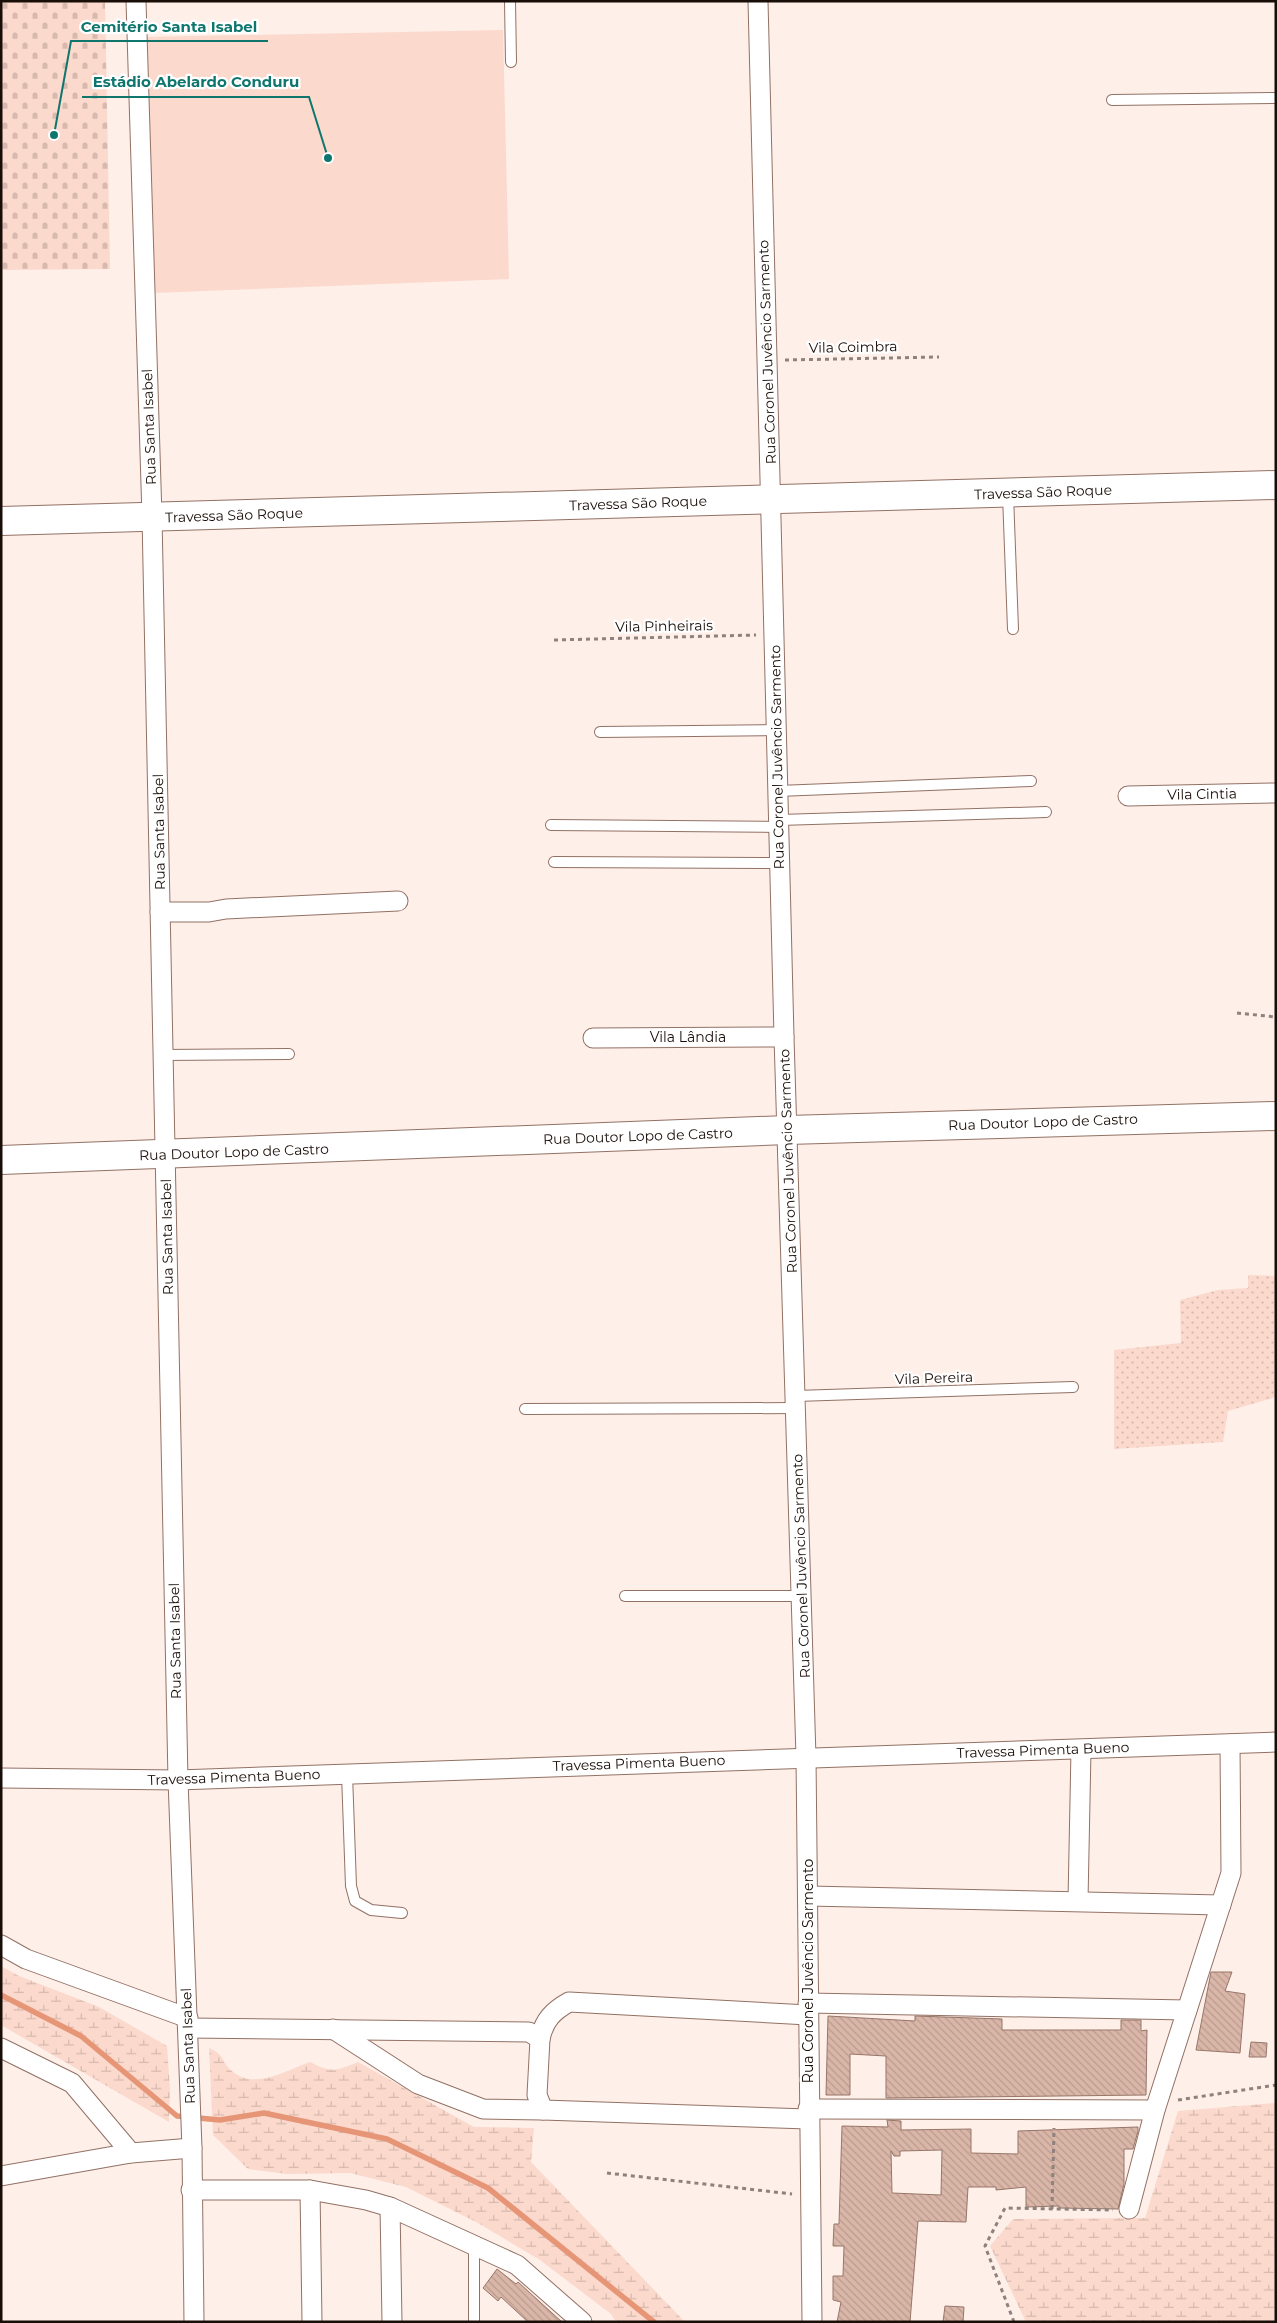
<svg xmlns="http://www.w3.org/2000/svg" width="1277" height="2323" viewBox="0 0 1277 2323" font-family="Montserrat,sans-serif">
	<defs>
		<pattern id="grass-dots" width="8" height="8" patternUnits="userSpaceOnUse" patternTransform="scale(1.25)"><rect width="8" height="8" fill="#fbd9cc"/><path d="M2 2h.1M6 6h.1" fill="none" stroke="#d7b9ae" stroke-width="1.8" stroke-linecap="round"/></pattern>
		<pattern id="wetland-marsh" width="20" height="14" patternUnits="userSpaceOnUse" patternTransform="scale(1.25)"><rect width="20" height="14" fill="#fbd9cc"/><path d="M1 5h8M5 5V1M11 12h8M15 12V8" fill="none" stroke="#d7b9ae"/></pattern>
		<pattern id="cemetery-stones" width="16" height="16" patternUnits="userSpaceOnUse" patternTransform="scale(1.25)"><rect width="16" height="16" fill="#fbd9cc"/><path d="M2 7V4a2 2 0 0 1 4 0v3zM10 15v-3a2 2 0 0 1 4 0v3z" fill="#d7b9ae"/></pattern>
		<pattern id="building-back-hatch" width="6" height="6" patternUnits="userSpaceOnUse" patternTransform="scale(1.25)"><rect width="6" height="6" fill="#d9b6a8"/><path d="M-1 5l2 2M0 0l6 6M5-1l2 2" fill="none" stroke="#ba9b8f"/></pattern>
	</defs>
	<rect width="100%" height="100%" fill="#feefe9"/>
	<polygon fill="url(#grass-dots)" points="1248,1275 1276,1276 1276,1397 1228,1411 1223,1442 1114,1449 1114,1350 1181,1343 1180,1300 1218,1290 1248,1288"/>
	<g fill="url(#wetland-marsh)">
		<polygon points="1,1966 19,1976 99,2007 167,2046 170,2089 169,2122 1,2025"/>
		<path d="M209 2048C225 2054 222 2064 233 2072 256 2090 287 2070 310 2062 331 2073 336 2071 358 2062L474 2127 534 2128 531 2162 685 2322H616L611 2314 540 2260 478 2223 406 2187 350 2173 287 2174 248 2169 213 2135Z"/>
		<polygon points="1276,2103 1276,2322 1026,2322 990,2246 1013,2219 1145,2218 1178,2111"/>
	</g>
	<polygon fill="url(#cemetery-stones)" points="1,1 105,1 110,269 1,270"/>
	<polygon fill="#fbd9cc" points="503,30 509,279 154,293 146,37"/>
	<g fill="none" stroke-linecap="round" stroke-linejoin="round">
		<polyline stroke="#e69677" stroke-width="5.5" points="1,1995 81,2036 177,2116 220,2120 264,2113 387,2139 488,2188 654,2322"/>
	</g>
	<g fill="url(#building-back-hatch)" stroke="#977669" fill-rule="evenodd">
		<polygon points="1211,1972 1232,1972 1225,1991 1245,1994 1240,2053 1196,2050"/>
		<polygon points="828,2016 915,2021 915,2016 1002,2019 1002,2030 1121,2030 1121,2020 1141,2020 1141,2031 1147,2030 1146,2095 886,2098 886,2056 850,2054 850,2095 826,2095"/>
		<polygon points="1251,2042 1267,2043 1266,2057 1249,2057"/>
		<path d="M887 2120 901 2121V2130L971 2129V2153L1018 2154V2131L1138 2127V2131L1133 2149H1124V2184L1118 2209 1059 2208V2206L1026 2207V2187L996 2190V2187H968L966 2222 918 2221 910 2322H837L841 2302 833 2300V2276H843L844 2246H833L834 2224H839L842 2126 888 2127ZM942 2150 941 2195 892 2193 891 2151 894 2156H900V2151Z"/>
		<polygon points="497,2269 516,2284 518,2282 562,2322 528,2322 501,2297 498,2301 483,2288"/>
		<polygon points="945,2306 964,2307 963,2322 943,2322"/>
	</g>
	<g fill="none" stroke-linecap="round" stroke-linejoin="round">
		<defs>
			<g id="service">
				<polyline points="510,1 511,62"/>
				<polyline points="1112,100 1276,98"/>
				<polyline points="1008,495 1013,629"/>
				<polyline points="600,732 777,730"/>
				<polyline points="778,791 1031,781"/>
				<polyline points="779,820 1046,812"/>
				<polyline points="551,825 779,827"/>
				<polyline points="554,862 780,863"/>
				<polyline points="163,1055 289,1054"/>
				<polyline points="796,1396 1073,1387"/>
				<polyline points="525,1409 796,1408"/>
				<polyline points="625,1596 801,1596"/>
				<polyline points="347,1774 351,1886 355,1901 371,1910 402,1913"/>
				<polyline points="474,2244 474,2322"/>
			</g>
			<g id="minor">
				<polyline points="136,1 152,517 178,1780 192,2148 194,2322"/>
				<polyline points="758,1 784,1037 806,1757 812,2322"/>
				<polyline points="1128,796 1276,793"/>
				<polyline points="160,912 209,912 226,909 398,901"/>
				<polyline points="593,1038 784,1037"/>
				<polyline points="1,1778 178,1780 1276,1742"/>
				<polyline points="808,1896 1221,1905"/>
				<polyline points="1078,1901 1081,1750"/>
				<polyline points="1,1945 26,1959 188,2018"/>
				<polyline points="808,2003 1187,2010"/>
				<polyline points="188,2028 529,2032 540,2039 537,2095 543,2110 808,2119"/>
				<polyline points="333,2029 418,2084 483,2109 543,2110"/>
				<path d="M540 2039C544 2020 553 2011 569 2002L808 2015"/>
				<polyline points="1,2048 72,2083 131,2153"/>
				<polyline points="808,2109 1155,2110"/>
				<polyline points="1,2176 131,2153 192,2148"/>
				<polyline points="191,2190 310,2190 366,2200 390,2207 517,2265 582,2322"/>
				<polyline points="310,2190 312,2322"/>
				<polyline points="390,2207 392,2322"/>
				<polyline points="1129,2209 1155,2110 1231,1873 1230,1744"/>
			</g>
			<g id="secondary">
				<polyline points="1,521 1276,485"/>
				<polyline points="1,1160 787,1130 1276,1116"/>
			</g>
		</defs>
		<use href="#service" stroke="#927165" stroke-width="12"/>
		<use href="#minor" stroke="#927165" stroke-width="21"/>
		<use href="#secondary" stroke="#927165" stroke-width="30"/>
		<g stroke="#8f817c" stroke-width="3" stroke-dasharray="4 4" stroke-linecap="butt">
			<polyline points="785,360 939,357"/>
			<polyline points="554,640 756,635"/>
			<polyline points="1237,1013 1276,1017"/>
			<polyline points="1178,2100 1276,2085"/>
			<polyline points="607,2173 792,2194"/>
			<polyline points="1052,2209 1054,2128"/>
			<polyline points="1014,2322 985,2246 1005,2208 1113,2210"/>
		</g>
		<use href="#service" stroke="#fff" stroke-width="10"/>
		<use href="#minor" stroke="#fff" stroke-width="19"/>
		<use href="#secondary" stroke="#fff" stroke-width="28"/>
	</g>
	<g text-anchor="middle" stroke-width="4.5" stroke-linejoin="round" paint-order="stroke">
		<g font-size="14" fill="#190d08" stroke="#fff">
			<text transform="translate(853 347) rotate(-1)" y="5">Vila Coimbra</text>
			<text transform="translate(767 352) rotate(-92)" y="5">Rua Coronel Juvêncio Sarmento</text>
			<text transform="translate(149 427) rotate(-92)" y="5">Rua Santa Isabel</text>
			<text transform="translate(1043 492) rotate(-2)" y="5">Travessa São Roque</text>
			<text transform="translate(638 503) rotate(-2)" y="5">Travessa São Roque</text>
			<text transform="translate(234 515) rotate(-2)" y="5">Travessa São Roque</text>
			<text transform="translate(664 626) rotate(-1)" y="5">Vila Pinheirais</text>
			<text transform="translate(777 757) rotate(-91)" y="5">Rua Coronel Juvêncio Sarmento</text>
			<text transform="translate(1202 794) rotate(-1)" y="5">Vila Cintia</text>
			<text transform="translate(159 832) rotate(-91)" y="5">Rua Santa Isabel</text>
			<text x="688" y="1042">Vila Lândia</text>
			<text transform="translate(1043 1122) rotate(-2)" y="5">Rua Doutor Lopo de Castro</text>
			<text transform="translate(638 1136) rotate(-2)" y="5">Rua Doutor Lopo de Castro</text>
			<text transform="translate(234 1152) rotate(-2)" y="5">Rua Doutor Lopo de Castro</text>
			<text transform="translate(788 1161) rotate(-92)" y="5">Rua Coronel Juvêncio Sarmento</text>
			<text transform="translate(167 1237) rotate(-91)" y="5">Rua Santa Isabel</text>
			<text transform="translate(934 1378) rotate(-2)" y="5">Vila Pereira</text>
			<text transform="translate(801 1566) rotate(-92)" y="5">Rua Coronel Juvêncio Sarmento</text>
			<text transform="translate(175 1641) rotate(-91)" y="5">Rua Santa Isabel</text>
			<text transform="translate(1043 1750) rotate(-2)" y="5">Travessa Pimenta Bueno</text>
			<text transform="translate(639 1763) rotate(-2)" y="5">Travessa Pimenta Bueno</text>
			<text transform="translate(234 1777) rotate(-2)" y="5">Travessa Pimenta Bueno</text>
			<text transform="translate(808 1971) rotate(-90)" y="5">Rua Coronel Juvêncio Sarmento</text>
			<text transform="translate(188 2046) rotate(-92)" y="5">Rua Santa Isabel</text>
		</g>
	</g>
	<path fill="none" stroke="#0f766e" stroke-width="2" d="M54 135L71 41H268M328 158L309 97H82"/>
	<g fill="#0f766e" stroke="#fff" stroke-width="2">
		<circle cx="54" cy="135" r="5"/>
		<circle cx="328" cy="158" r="5"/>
	</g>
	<g font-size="15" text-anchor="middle" font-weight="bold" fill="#0f766e" stroke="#fff" stroke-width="4.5" stroke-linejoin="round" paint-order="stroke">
		<text x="169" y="32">Cemitério Santa Isabel</text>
		<text x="196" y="87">Estádio Abelardo Conduru</text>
	</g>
	<rect width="1277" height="2323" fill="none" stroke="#190d08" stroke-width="5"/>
</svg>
